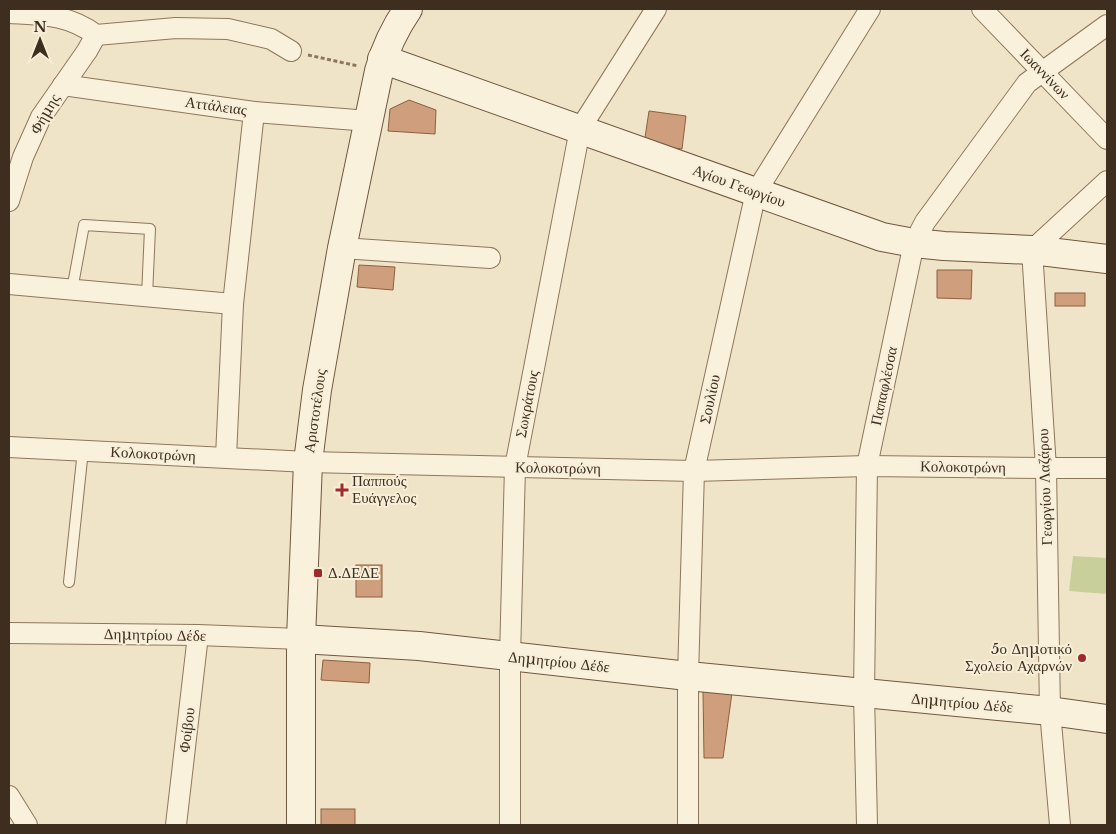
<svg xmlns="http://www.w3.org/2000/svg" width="1116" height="834" viewBox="0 0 1116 834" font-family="'Libre Baskerville',serif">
	<rect width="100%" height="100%" fill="#f0e4c8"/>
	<polygon fill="#c9cf9b" points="1073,556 1107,558 1107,594 1069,591"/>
	<g fill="#cf9f7d" stroke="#8d5f41">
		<polygon points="409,100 436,110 435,134 388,131 390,109"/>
		<polygon points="649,111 686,116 682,149 644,144"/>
		<polygon points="359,265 395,267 393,290 357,287"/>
		<polygon points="937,270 972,270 971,299 937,298"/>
		<rect x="1055" y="293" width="30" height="13"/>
		<rect x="356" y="565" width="26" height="32"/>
		<polygon points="323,660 370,663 369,683 321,680"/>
		<polygon points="703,691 732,693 723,758 704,758"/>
		<rect x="321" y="809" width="34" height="16"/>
	</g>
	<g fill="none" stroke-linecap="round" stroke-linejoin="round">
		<defs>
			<g id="lane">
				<polyline points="72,290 84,225 150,229 147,296"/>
				<polyline points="69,582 83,450"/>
			</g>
			<g id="street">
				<polyline points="982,9 1107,139"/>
				<path d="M9 13C42 15 68 14 96 35L176 28 228 29 271 39 291 51"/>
				<polyline points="63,85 254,112 369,121"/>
				<polyline points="9,201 23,157 41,117 87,51 96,35"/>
				<polyline points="342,248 490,258"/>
				<polyline points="9,284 233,304"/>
				<polyline points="9,447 308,462 694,471 867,466 1046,468 1107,468"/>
				<polyline points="226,457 233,304 254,112"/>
				<polyline points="9,633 198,635 301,639"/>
				<polyline points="9,796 27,825"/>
				<polyline points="176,825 198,635"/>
				<polyline points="510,825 510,657 515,467 580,129 656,9"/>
				<polyline points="688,825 688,676 694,471 756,192 870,9"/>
				<polyline points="867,825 864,694 867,466 914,243 925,222 1027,83 1107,25"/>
				<polyline points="1060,825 1050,711 1046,468 1032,250 1107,181"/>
			</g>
			<g id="secondary">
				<polyline points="382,59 882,237 914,243 944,246 1032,250 1107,259"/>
				<polyline points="301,639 419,646 688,676 1050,711 1107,719"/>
				<path d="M301 825V639L308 462 317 390 342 248 379 71C385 49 395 28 408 9"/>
			</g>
		</defs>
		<use href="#lane" stroke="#8d765c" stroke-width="12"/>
		<use href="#street" stroke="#8d765c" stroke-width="22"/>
		<use href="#secondary" stroke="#6f573f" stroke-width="30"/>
		<polyline stroke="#8d765c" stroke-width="3" stroke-dasharray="4 2.5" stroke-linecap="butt" points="308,55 358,66"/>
		<use href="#lane" stroke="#faf1dc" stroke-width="10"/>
		<use href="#street" stroke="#faf1dc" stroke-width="20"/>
		<use href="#secondary" stroke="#faf1dc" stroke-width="28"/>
	</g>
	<g fill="#9e2a2b" stroke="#f7eed8" stroke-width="2">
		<path d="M339.5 482.5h5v5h5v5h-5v5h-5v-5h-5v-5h5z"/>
		<rect x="313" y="568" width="10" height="10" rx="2.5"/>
		<circle cx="1082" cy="658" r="5"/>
	</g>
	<g text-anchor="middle" stroke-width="4" stroke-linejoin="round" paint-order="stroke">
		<g font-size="15" fill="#3d2e20" stroke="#f7eed8">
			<text transform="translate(1045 74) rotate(46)" y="5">Ιωαννίνων</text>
			<text transform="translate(216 106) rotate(8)" y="5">Αττάλειας</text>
			<text transform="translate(45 114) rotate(-60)" y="5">Φήμης</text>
			<text transform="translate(739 186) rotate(20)" y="5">Αγίου Γεωργίου</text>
			<text transform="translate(884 386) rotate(-78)" y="5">Παπαφλέσσα</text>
			<text transform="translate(710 399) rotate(-78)" y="5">Σουλίου</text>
			<text transform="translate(527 404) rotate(-79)" y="5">Σωκράτους</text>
			<text transform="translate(315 411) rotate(-82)" y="5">Αριστοτέλους</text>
			<text transform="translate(153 454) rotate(3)" y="5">Κολοκοτρώνη</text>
			<text transform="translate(963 467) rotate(1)" y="5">Κολοκοτρώνη</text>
			<text transform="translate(558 468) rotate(1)" y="5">Κολοκοτρώνη</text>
			<text transform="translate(1045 487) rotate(-92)" y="5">Γεωργίου Λαζάρου</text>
			<text transform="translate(155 635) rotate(1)" y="5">Δημητρίου Δέδε</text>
			<text transform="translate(559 662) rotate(6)" y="5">Δημητρίου Δέδε</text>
			<text transform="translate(962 703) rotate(5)" y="5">Δημητρίου Δέδε</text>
			<text transform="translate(187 730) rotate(-83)" y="5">Φοίβου</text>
		</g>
		<g font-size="15" fill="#3d2e20" stroke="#f7eed8" text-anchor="start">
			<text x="352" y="486">Παππούς<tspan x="352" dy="17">Ευάγγελος</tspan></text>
			<text x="328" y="578">Δ.ΔΕΔΕ</text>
			<text x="1072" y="654" text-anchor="end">5ο Δημοτικό<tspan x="1072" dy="17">Σχολείο Αχαρνών</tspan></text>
		</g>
	</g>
	<rect width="1116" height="834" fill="none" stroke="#3d2e20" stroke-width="20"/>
	<g transform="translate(40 40)" stroke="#f7eed8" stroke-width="4" paint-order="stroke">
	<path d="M0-4L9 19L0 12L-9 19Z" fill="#3d2e20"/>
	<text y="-8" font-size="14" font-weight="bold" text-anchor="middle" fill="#3d2e20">N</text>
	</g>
</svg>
